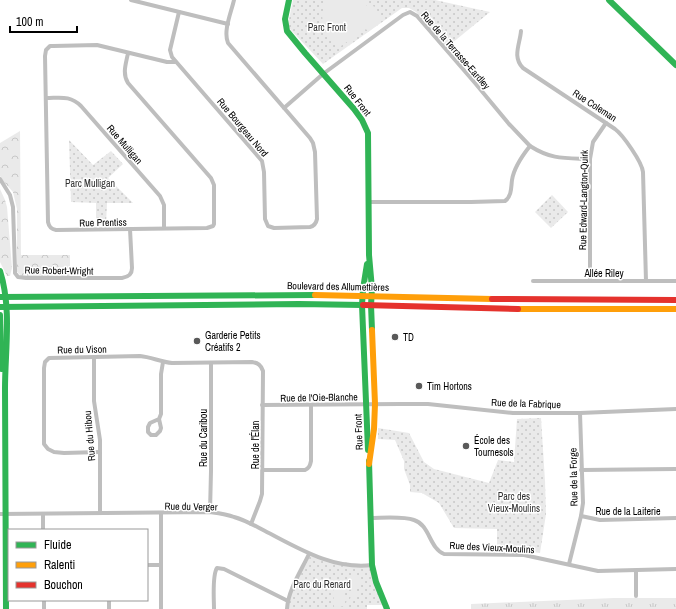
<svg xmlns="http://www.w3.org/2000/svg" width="676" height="609" viewBox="0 0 676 609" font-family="'Archivo Narrow',sans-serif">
	<defs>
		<pattern id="grass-tufts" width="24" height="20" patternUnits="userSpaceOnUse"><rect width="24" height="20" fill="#eaeaea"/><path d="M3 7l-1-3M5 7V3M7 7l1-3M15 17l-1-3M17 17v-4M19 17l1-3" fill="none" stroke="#c7c7c7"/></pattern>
		<pattern id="forest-crowns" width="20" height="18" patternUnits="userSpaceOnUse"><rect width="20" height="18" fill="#eaeaea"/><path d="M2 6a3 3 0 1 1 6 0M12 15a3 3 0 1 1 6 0" fill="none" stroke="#c7c7c7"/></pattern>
		<pattern id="park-dots" width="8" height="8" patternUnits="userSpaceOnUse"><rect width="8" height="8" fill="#eaeaea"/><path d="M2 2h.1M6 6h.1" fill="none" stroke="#c7c7c7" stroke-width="1.8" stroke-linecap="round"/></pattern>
	</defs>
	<rect width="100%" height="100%" fill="#fff"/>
	<polygon fill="url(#grass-tufts)" points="614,598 676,598 676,609 471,609 471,604"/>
	<g fill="url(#forest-crowns)">
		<polygon points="20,131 21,255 70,255 70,276 21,276 17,272 17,209 13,192 3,181 0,176 0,143"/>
		<polygon points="0,189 5,200 7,207 12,268 10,276 7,276 0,262"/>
	</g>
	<g fill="url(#park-dots)">
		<polygon points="293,0 435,0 490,12 446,48 416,12 409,8 402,8 323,64 289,28 288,24"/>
		<polygon points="69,140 93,165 111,151 123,164 108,178 133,203 107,203 106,225 96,225 96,203 71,202"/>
		<polygon points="552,195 568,212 551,228 535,212"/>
		<polygon points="541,418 545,481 546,514 540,553 526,551 497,550 497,529 454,528 439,503 422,493 410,492 410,485 404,469 404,461 395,440 378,439 378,428 409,433 424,462 434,469 489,483 498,460 514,462 517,419"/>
		<polygon points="309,554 331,561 372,565 386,605 367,605 367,609 287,609 288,601"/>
	</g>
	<g fill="#eaeaea">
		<path d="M327 0H363L369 9 374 6 380 15 378 24 368 32 366 29 338 48C326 32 316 20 327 0Z"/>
		<polygon points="353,577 359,577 359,588 357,588 353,602 350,604 346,603 347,599 350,599 353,586"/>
		<polygon points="333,583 345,583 345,606 334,607"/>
	</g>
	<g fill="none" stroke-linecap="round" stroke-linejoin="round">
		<g stroke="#bebebe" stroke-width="4">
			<polyline points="131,0 228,24"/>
			<path d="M179 12 170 50 172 57 262 161 264 172 265 219 268 226 274 228 310 227C314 226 316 224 317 219L315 152 313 143 310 138 228 43C223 31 231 13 234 0"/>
			<path d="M521 31C520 44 512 57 523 68L615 129C623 135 642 162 643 172L646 281"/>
			<path d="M128 53C126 64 122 73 128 83L211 178 214 185V224L213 226 207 228 56 230C51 229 49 227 48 222L45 56 46 50 50 46H53L97 45 167 62H175"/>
			<path d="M46 98C60 98 70 95 81 106L160 196 164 205V228"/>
			<path d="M284 108 323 74 403 15 410 12 417 16 475 83 509 124 530 146C522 156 514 167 512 180 511 187 512 196 505 201L471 202H368"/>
			<path d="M530 146C552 160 565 158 590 159"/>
			<path d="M0 179 10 195 13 207 15 269V273L18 277 26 278H122C128 277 132 275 132 268L130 229"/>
			<polyline points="533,281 676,281"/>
			<polyline points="590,281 590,159 593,142 606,123"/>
			<polyline points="94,357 94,401 100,440 100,513"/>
			<polyline points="262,405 400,404 428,404 513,413 580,413 676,409"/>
			<polyline points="159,419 161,428 160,431 156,435 151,435 148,432 148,427 150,423 159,419 161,414 161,374 163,362"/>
			<path d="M100 452 64 453 54 452 48 449 44 444V368L45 362 49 358 140 356C151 357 161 362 172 363L252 362C258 363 261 365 263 371L262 494 260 501 251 524"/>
			<path d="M263 470H305C309 468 310 466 311 461V405"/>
			<polyline points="581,470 676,469"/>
			<polyline points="210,512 211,471 211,363"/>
			<polyline points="161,513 161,609"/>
			<path d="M0 514 210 512C218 513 227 514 234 517 245 520 255 526 265 531 298 548 333 570 372 565"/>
			<polyline points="43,514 43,530"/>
			<polyline points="581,516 600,520 676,518"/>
			<path d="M370 518C382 518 403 516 414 520 430 525 429 548 444 554L524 555 598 571 676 569"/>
			<polyline points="569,564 581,516 583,503 580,413"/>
			<polyline points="147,565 161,565"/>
			<polyline points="636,571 636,596"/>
			<polyline points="44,600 44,609"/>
			<polyline points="109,600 109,609"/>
			<path d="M214 609C214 599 212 575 217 568L224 569 288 601"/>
			<path d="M287 609C288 590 301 571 309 554"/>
		</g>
		<g stroke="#30b455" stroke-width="6">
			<polyline points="289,0 285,19 287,31 305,53 354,109 362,120 368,133 369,255 372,289 371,305 372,330"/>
			<polyline points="609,0 676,65"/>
			<polyline points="367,264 363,289 362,305 368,450"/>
			<path d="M0 271C12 309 5 350 5 389 5 463 6 536 6 609"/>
			<polyline points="0,297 315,295"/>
			<polyline points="0,307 299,304 363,305"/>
			<polyline points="0,315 2,369"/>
			<polyline points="369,461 372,565 376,582 387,609"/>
		</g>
		<g stroke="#ff9f0a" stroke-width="6">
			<polyline points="315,295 492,299"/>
			<polyline points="518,309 676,309"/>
			<polyline points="369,464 374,429 375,404 372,330"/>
		</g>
		<g stroke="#e5322d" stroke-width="6">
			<polyline points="492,299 676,300"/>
			<polyline points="363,305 518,309"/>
		</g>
	</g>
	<g fill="#595959" stroke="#fff" stroke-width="1.5">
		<circle cx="395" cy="337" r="4"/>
		<circle cx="197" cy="341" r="4"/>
		<circle cx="419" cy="386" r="4"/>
		<circle cx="466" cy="446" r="4"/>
	</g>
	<g text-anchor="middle" stroke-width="3" stroke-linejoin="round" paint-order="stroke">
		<g font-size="10" fill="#303030" stroke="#fff">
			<text x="327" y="31">Parc Front</text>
			<text x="90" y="187">Parc Mulligan</text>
			<text x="514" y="500">Parc des<tspan x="514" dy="12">Vieux-Moulins</tspan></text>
			<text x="322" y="588">Parc du Renard</text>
		</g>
		<g font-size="10" fill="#000" stroke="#fff">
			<text transform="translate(456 50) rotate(49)" y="4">Rue de la Terrasse-Eardley</text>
			<text transform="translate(358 100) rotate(52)" y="4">Rue Front</text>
			<text transform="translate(595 105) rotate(33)" y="4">Rue Coleman</text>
			<text transform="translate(243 127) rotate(50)" y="4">Rue Bourgeau Nord</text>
			<text transform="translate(125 144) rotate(49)" y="4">Rue Mulligan</text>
			<text transform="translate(583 200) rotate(-89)" y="4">Rue Edward-Langton-Quirk</text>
			<text transform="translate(103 222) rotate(-1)" y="4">Rue Prentiss</text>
			<text transform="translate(59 270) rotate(1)" y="4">Rue Robert-Wright</text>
			<text x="604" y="277">Allée Riley</text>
			<text transform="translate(338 286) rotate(1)" y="4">Boulevard des Allumettières</text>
			<text transform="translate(82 349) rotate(-1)" y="4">Rue du Vison</text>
			<text transform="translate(319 397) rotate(-1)" y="4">Rue de l'Oie-Blanche</text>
			<text transform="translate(526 403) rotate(2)" y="4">Rue de la Fabrique</text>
			<text transform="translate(358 432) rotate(-92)" y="4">Rue Front</text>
			<text transform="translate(89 436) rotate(-95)" y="4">Rue du Hibou</text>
			<text transform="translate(203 438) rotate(-90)" y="4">Rue du Caribou</text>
			<text transform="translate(255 445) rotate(-90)" y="4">Rue de l'Élan</text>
			<text transform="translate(573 477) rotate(-91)" y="4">Rue de la Forge</text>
			<text transform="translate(191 506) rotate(1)" y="4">Rue du Verger</text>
			<text x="628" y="515">Rue de la Laiterie</text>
			<text transform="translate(492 547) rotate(3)" y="4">Rue des Vieux-Moulins</text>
		</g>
		<g font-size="10" fill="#000" stroke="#fff" text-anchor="start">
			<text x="205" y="339">Garderie Petits<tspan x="205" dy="12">Créatifs 2</tspan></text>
			<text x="403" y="341">TD</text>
			<text x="427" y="390">Tim Hortons</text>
			<text x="474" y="444">École des<tspan x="474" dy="12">Tournesols</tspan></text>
		</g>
	</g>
	<rect x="8" y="529" width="140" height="72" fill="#ffffff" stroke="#999999"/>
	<rect x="16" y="542" width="20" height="6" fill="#30b455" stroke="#999999"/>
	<text x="44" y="549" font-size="12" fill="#000000">Fluide</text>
	<rect x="16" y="562" width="20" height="6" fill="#ff9f0a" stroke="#999999"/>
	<text x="44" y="569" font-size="12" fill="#000000">Ralenti</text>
	<rect x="16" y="582" width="20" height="6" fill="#e5322d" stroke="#999999"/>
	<text x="44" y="589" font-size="12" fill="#000000">Bouchon</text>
	<path d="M10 26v6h67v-6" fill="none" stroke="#000000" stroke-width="2"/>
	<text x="16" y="26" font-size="12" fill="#000000" stroke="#ffffff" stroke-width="3" paint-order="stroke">100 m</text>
</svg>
